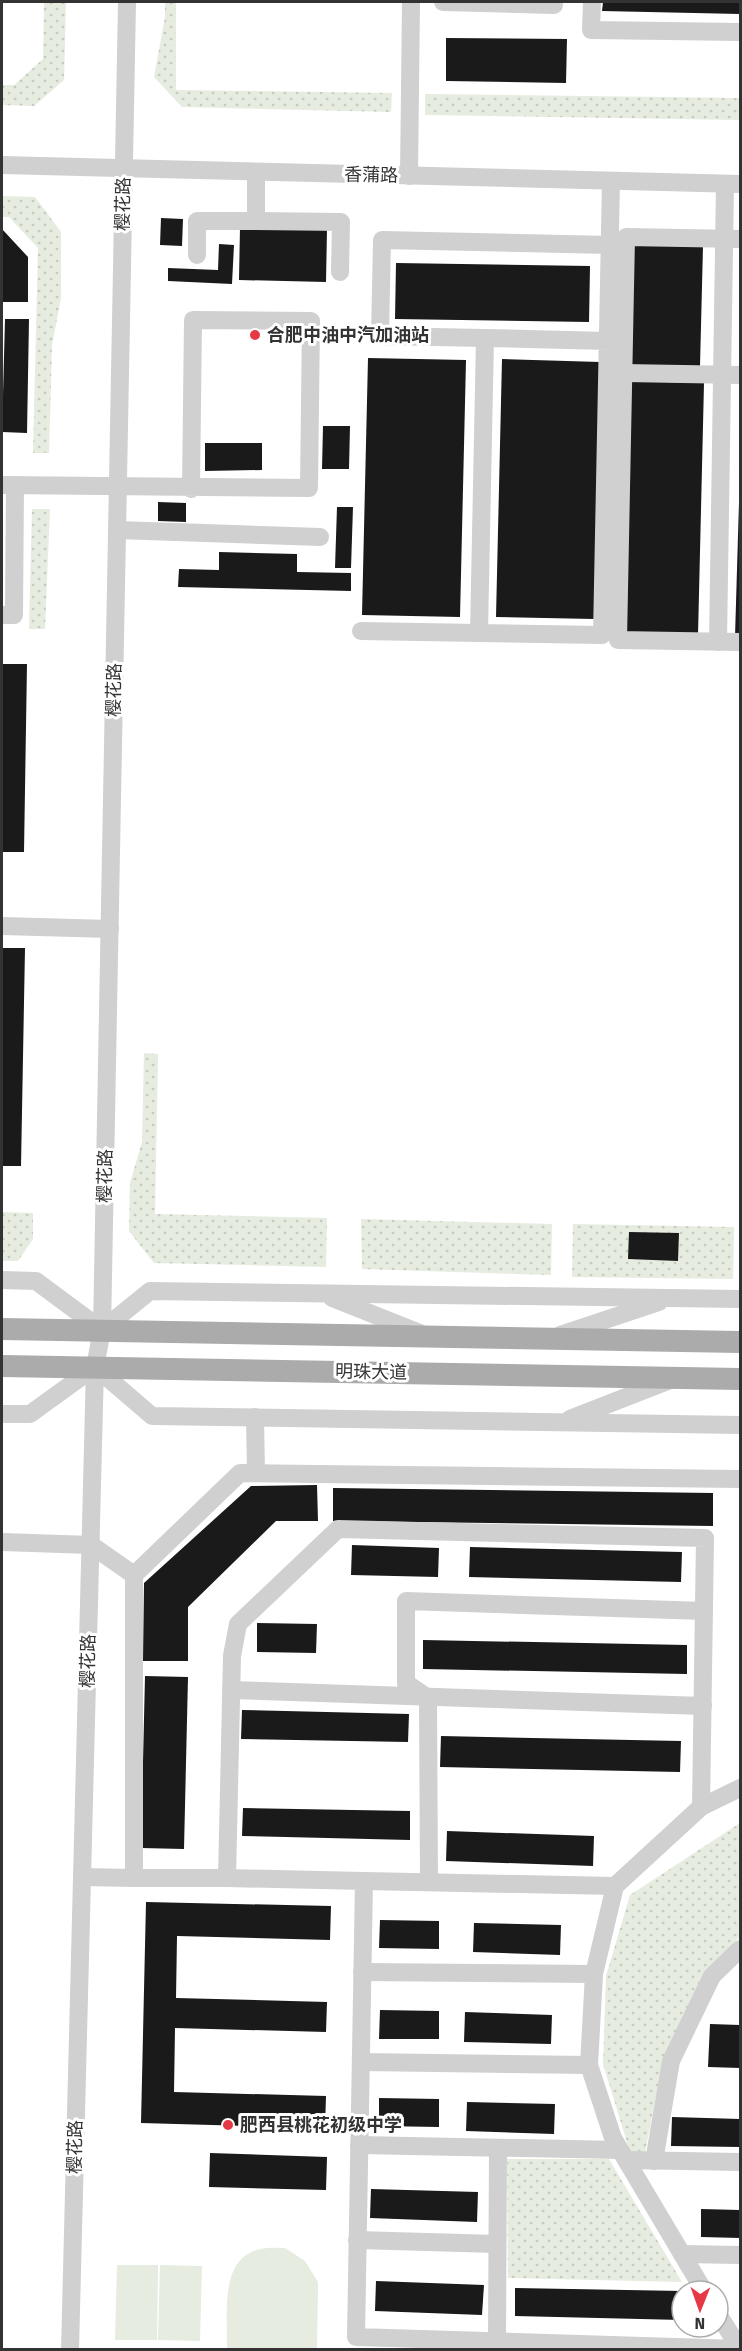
<svg xmlns="http://www.w3.org/2000/svg" width="742" height="2351" viewBox="0 0 742 2351" font-family="'Fira Sans','Noto Sans SC',sans-serif">
	<defs>
		<pattern id="grass-dots" width="8" height="8" patternUnits="userSpaceOnUse" patternTransform="scale(1.5)"><rect width="8" height="8" fill="#e6ecdf"/><path d="M2 2h.1M6 6h.1" fill="none" stroke="#c6cbc0" stroke-width="1.8" stroke-linecap="round"/></pattern>
	</defs>
	<rect width="100%" height="100%" fill="#fff"/>
	<g fill="url(#grass-dots)">
		<polygon points="44,2 66,2 64,80 34,106 2,105 2,85 14,85 43,59"/>
		<polygon points="165,2 176,2 176,90 392,93 391,112 182,107 154,77 165,17"/>
		<polygon points="425,94 740,98 740,120 425,115"/>
		<polygon points="2,196 35,197 61,232 61,298 52,345 49,453 33,453 38,248 9,217 2,217"/>
		<polygon points="32,509 50,509 45,629 29,629"/>
		<polygon points="144,1053 158,1054 155,1214 327,1218 326,1267 154,1263 129,1231 130,1183 142,1142"/>
		<polygon points="2,1212 33,1213 33,1239 18,1261 2,1261"/>
		<polygon points="361,1219 552,1224 551,1275 362,1269"/>
		<polygon points="573,1224 734,1227 733,1279 572,1277"/>
		<polygon points="740,1823 740,1937 705,1970 663,2059 645,2153 630,2152 603,2064 606,1976 630,1895"/>
		<polygon points="507,2159 609,2159 682,2282 508,2278"/>
	</g>
	<g fill="#e6ecdf">
		<path d="M285 2248 305 2261 318 2282 317 2349H227C228 2317 218 2257 261 2249 269 2247 278 2248 285 2248Z"/>
		<polygon points="117,2265 158,2265 157,2340 115,2340"/>
		<polygon points="160,2265 202,2266 200,2341 158,2340"/>
	</g>
	<g fill="#1a1a1a">
		<polygon points="603,2 740,2 740,14 602,11"/>
		<polygon points="446,38 567,39 566,83 446,81"/>
		<polygon points="161,218 183,219 182,246 160,245"/>
		<polygon points="240,227 327,229 326,282 239,280"/>
		<polygon points="2,229 28,257 28,302 2,302"/>
		<polygon points="219,244 234,245 232,284 168,281 168,268 218,270"/>
		<polygon points="633,245 703,246 700,366 630,365"/>
		<polygon points="396,263 590,266 589,322 395,319"/>
		<polygon points="5,319 29,319 27,433 2,432"/>
		<polygon points="368,358 466,360 460,617 362,615"/>
		<polygon points="502,359 600,362 594,619 496,617"/>
		<polygon points="630,381 704,383 698,636 624,634"/>
		<polygon points="323,426 350,426 349,469 322,469"/>
		<polygon points="205,443 262,443 262,470 205,471"/>
		<polygon points="158,502 186,503 186,522 158,521"/>
		<polygon points="739,502 740,502 740,637 735,637"/>
		<polygon points="337,507 353,507 351,568 335,568"/>
		<polygon points="219,552 297,554 297,572 351,573 351,591 178,587 179,569 219,570"/>
		<polygon points="2,664 27,664 24,852 2,852"/>
		<polygon points="2,948 25,948 21,1166 2,1166"/>
		<polygon points="629,1232 679,1233 678,1261 628,1259"/>
		<polygon points="317,1485 318,1521 276,1521 188,1607 188,1661 143,1661 144,1583 251,1486"/>
		<polygon points="333,1488 713,1493 713,1526 333,1521"/>
		<polygon points="352,1545 439,1548 438,1577 351,1575"/>
		<polygon points="470,1547 682,1552 681,1582 469,1577"/>
		<polygon points="257,1623 317,1624 316,1653 257,1652"/>
		<polygon points="423,1640 687,1645 687,1674 423,1669"/>
		<polygon points="145,1676 188,1677 184,1849 141,1848"/>
		<polygon points="242,1710 409,1714 408,1742 241,1739"/>
		<polygon points="441,1736 681,1741 680,1772 440,1767"/>
		<polygon points="243,1808 410,1811 410,1840 242,1836"/>
		<polygon points="447,1831 594,1836 593,1866 446,1861"/>
		<polygon points="146,1902 331,1906 330,1940 177,1936 176,1998 327,2002 326,2032 175,2028 174,2092 326,2096 325,2128 141,2123"/>
		<polygon points="380,1920 439,1921 439,1949 379,1948"/>
		<polygon points="474,1923 561,1925 560,1955 473,1952"/>
		<polygon points="380,2010 439,2011 439,2039 379,2039"/>
		<polygon points="465,2012 552,2015 551,2044 464,2042"/>
		<polygon points="710,2024 740,2025 740,2068 708,2067"/>
		<polygon points="379,2098 439,2099 439,2127 379,2126"/>
		<polygon points="467,2102 555,2104 554,2134 466,2131"/>
		<polygon points="672,2117 740,2119 740,2147 671,2146"/>
		<polygon points="210,2153 327,2157 326,2190 209,2187"/>
		<polygon points="371,2189 478,2192 477,2222 370,2218"/>
		<polygon points="701,2209 740,2210 740,2238 701,2237"/>
		<polygon points="376,2281 484,2285 482,2315 375,2311"/>
		<polygon points="515,2288 682,2291 682,2320 515,2316"/>
	</g>
	<g fill="none" stroke-linecap="round" stroke-linejoin="round">
		<g stroke="#d0d0d0" stroke-width="18">
			<polyline points="443,2 554,5"/>
			<polyline points="592,2 591,30 740,32"/>
			<polyline points="2,165 740,184"/>
			<polyline points="409,176 411,2"/>
			<polyline points="256,221 341,222 340,272"/>
			<polyline points="740,239 626,237 618,640 740,642"/>
			<polyline points="197,255 197,221 256,221 256,172"/>
			<polyline points="485,338 380,336 382,240 610,245"/>
			<polyline points="608,341 485,338 479,633 602,635 611,181"/>
			<polyline points="624,373 740,375"/>
			<polyline points="2,485 309,488 311,321 193,320 191,489"/>
			<polyline points="117,530 320,537"/>
			<polyline points="2,615 14,615 15,485"/>
			<polyline points="361,631 479,633"/>
			<polyline points="718,642 725,184"/>
			<polyline points="2,926 110,929"/>
			<polyline points="2,1280 36,1281 102,1330 150,1291 740,1299"/>
			<polyline points="332,1298 420,1333"/>
			<polyline points="560,1335 659,1302"/>
			<polyline points="2,1414 30,1414 95,1367 152,1416 740,1425"/>
			<polyline points="255,1417 256,1473"/>
			<polyline points="570,1419 670,1380"/>
			<polyline points="2,1542 91,1545 134,1575"/>
			<polyline points="231,1690 703,1706"/>
			<polyline points="701,1807 705,1538 338,1529 238,1624 232,1656 227,1878 364,1881 356,2337 739,2349"/>
			<polyline points="82,1877 134,1878 134,1575 240,1473 740,1479"/>
			<polyline points="134,1878 227,1878"/>
			<polyline points="364,1881 615,1886"/>
			<polyline points="429,1882 428,1698 406,1683 406,1601 704,1611"/>
			<polyline points="362,1972 594,1974"/>
			<polyline points="361,2062 589,2065"/>
			<polyline points="359,2145 620,2150"/>
			<polyline points="626,2160 740,2162"/>
			<polyline points="654,2161 671,2061 712,1976 740,1949"/>
			<polyline points="357,2240 497,2244"/>
			<polyline points="682,2254 740,2255"/>
			<polyline points="704,2291 613,2138 589,2065 594,1974 615,1886 701,1807 740,1788"/>
			<polyline points="718,2314 740,2349"/>
			<polyline points="497,2342 498,2148"/>
			<polyline points="70,2350 95,1367 102,1330 127,2"/>
		</g>
		<g stroke="#ababab" stroke-width="22">
			<polyline points="2,1329 740,1342"/>
			<polyline points="2,1366 740,1379"/>
		</g>
	</g>
	<g fill="#e63946" stroke="#fff" stroke-width="2">
		<circle cx="255" cy="335" r="6"/>
		<circle cx="228" cy="2125" r="6"/>
	</g>
	<g text-anchor="middle" stroke-width="6" stroke-linejoin="round" paint-order="stroke">
		<g font-size="18" fill="#333" stroke="#fff">
			<text transform="translate(371 175) rotate(1)" y="6">香蒲路</text>
			<text transform="translate(123 204) rotate(-89)" y="6">樱花路</text>
			<text transform="translate(114 690) rotate(-89)" y="6">樱花路</text>
			<text transform="translate(105 1176) rotate(-89)" y="6">樱花路</text>
			<text transform="translate(371 1372) rotate(1)" y="6">明珠大道</text>
			<text transform="translate(88 1661) rotate(-89)" y="6">樱花路</text>
			<text transform="translate(75 2147) rotate(-89)" y="6">樱花路</text>
		</g>
		<g font-size="18" font-weight="bold" fill="#333" stroke="#fff" text-anchor="start">
			<text x="267" y="341">合肥中油中汽加油站</text>
			<text x="240" y="2131">肥西县桃花初级中学</text>
		</g>
	</g>
	<rect width="742" height="2351" fill="none" stroke="#333333" stroke-width="6"/>
	<g transform="translate(700 2309) rotate(181)"><circle r="28" fill="#ffffff" stroke="#adadad" stroke-width="1.5"/>
	<path d="M0-4.5L10 22L0 15L-10 22Z" fill="#e63946"/>
	<text y="-9" font-size="16" font-weight="bold" text-anchor="middle" fill="#333333">N</text>
	</g>
</svg>
